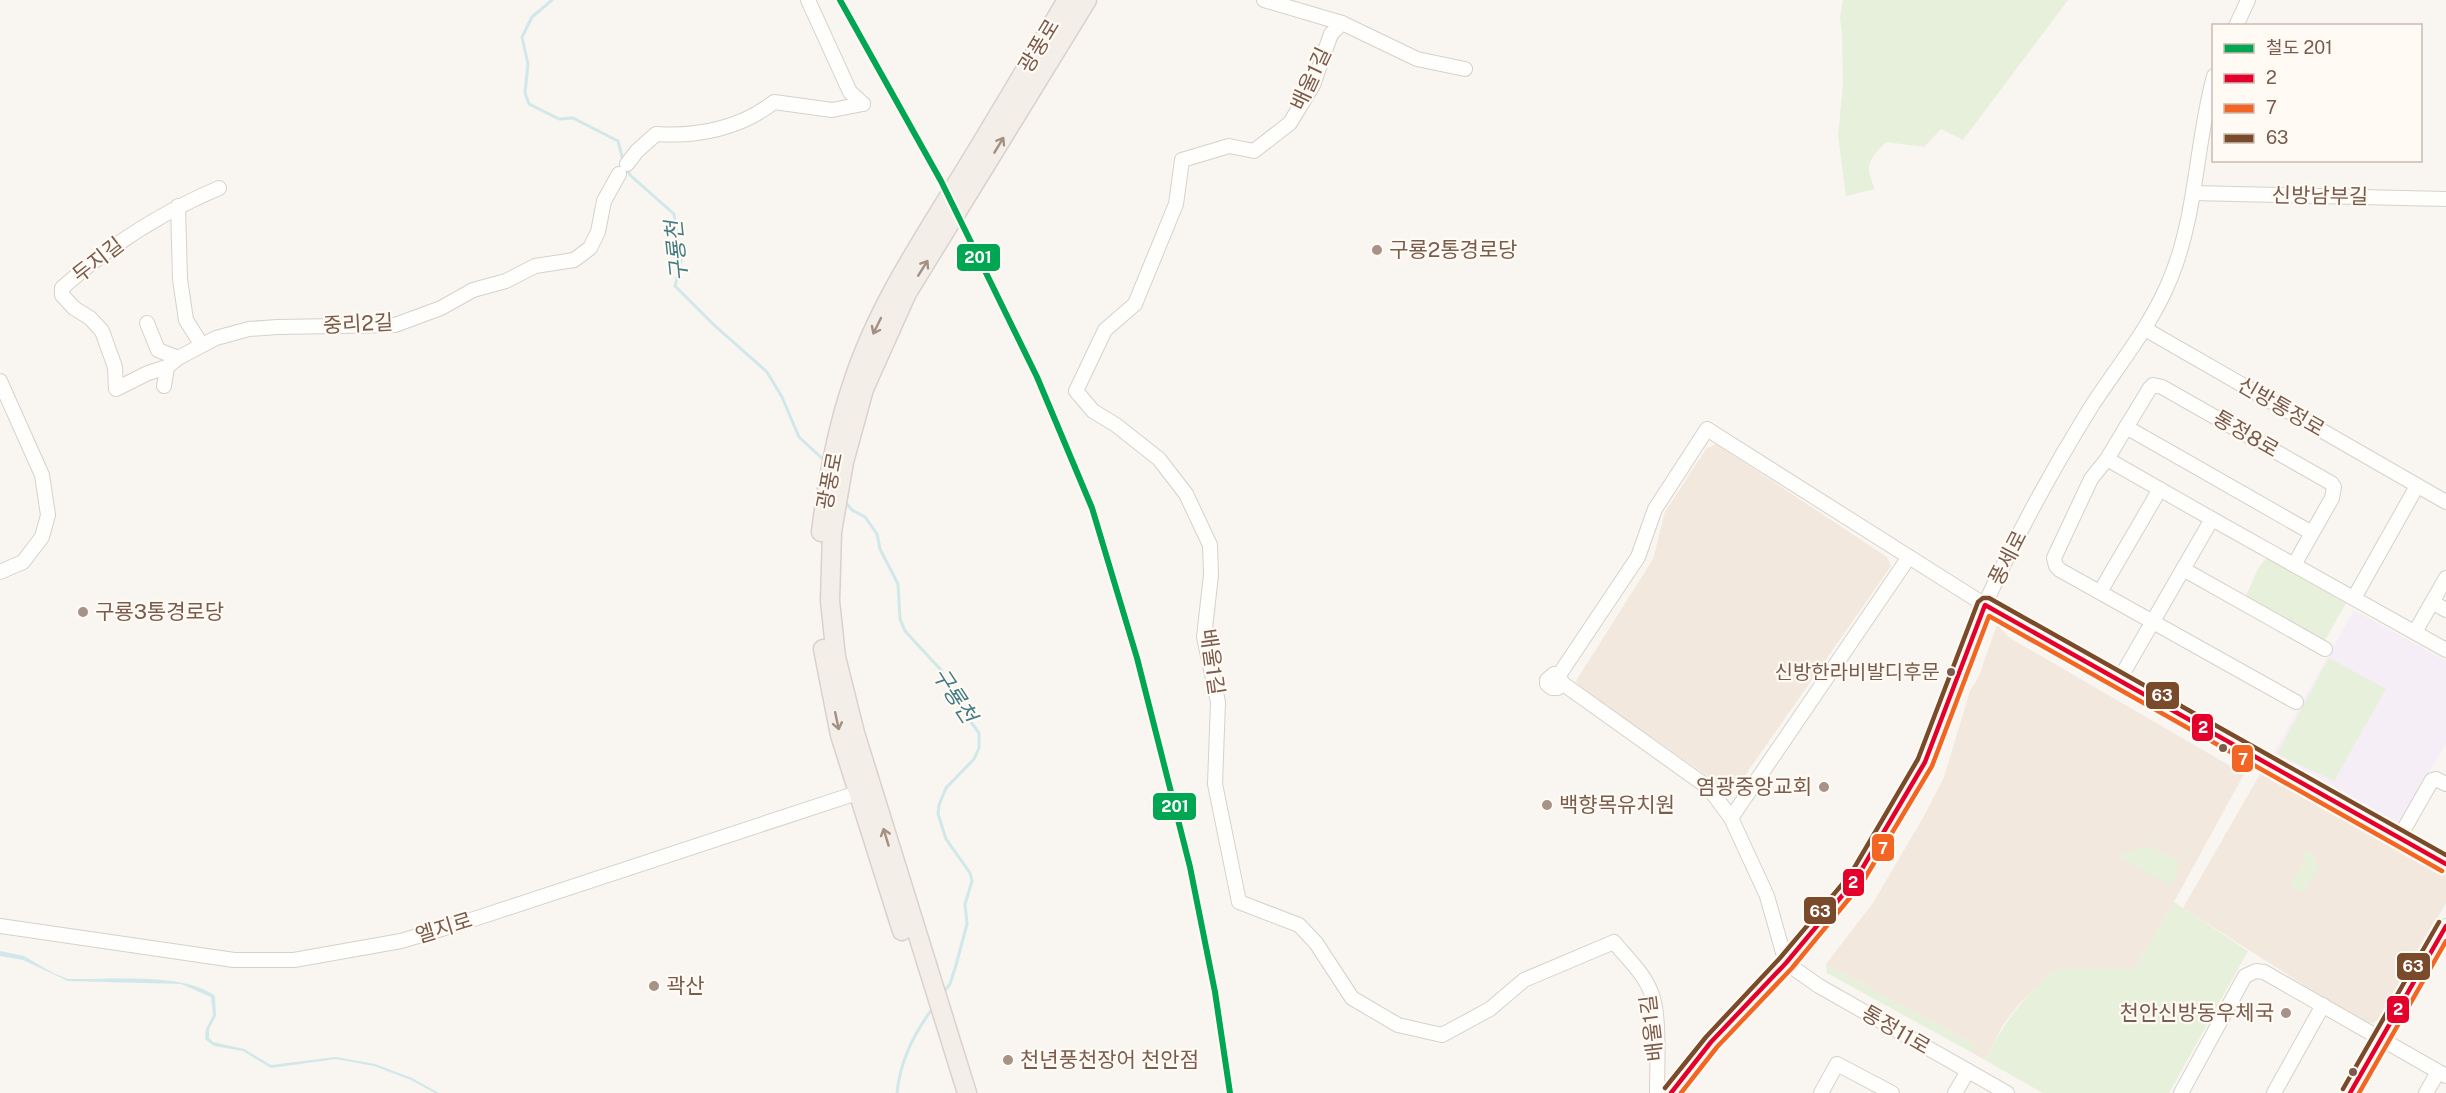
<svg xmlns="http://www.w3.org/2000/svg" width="2446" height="1093" viewBox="0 0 2446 1093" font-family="'Public Sans','Noto Sans KR',sans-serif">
	<rect width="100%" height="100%" fill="#f9f5f0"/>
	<g fill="#f2e8de">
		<polygon points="1716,444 1887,557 1891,566 1737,787 1725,788 1579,687 1576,681 1653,559 1665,512 1706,449"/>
		<polygon points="1997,625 2010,638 2244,774 2174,902 2135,969 2055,969 2018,1005 2003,1025 1985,1060 1971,1052 1975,1045 1826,964 1873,903 1924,816 1944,777 1970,691 1979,676"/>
		<polygon points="2263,769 2446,875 2446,903 2381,1018 2373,1023 2362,1022 2183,908"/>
	</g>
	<polygon fill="#f6eef6" points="2354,610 2446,661 2446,744 2400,822 2394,824 2272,756"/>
	<g fill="#e7f0db">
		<path d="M1843 0H2068L1963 140 1941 129 1924 147 1886 142C1869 159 1864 165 1875 189L1846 196 1838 136 1843 85 1842 35 1840 17Z"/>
		<polygon points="2267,557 2346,603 2324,642 2244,600 2258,569"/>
		<polygon points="2329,658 2386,689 2334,781 2277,754"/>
		<polygon points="2149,846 2179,861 2176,867 2179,870 2170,886 2117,856"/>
		<polygon points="2305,850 2316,857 2315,861 2320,866 2303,893 2291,886 2294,877 2302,865"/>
		<path d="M2174 902 2248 951 2169 1093H2043L1985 1060C2006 1019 2022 1000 2055 969H2135Z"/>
		<polygon points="1826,964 1975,1045 1971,1052 1827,973"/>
	</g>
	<path fill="#d0e8ea" d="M0 951 24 956 53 973 68 979C108 980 184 972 215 996L216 1016 209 1029V1038L213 1042 244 1049 271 1065 336 1057 375 1064 412 1078 439 1093H435L411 1080 374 1066 336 1059 271 1068 243 1051 214 1046 205 1039 206 1029 213 1015 211 997 181 984 68 981 23 960 0 956Z"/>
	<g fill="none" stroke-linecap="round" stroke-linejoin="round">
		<g stroke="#d0e8ea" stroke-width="3">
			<polyline points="552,0 532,17 522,37 528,64 525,93 529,104 559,119 573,118 618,141 623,160"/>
			<polyline points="627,169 630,175 674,214 681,261 675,286 714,325 767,372 782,397 799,437 826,462"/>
			<polyline points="846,503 852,510 865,517 877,534 880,549 898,584 900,619 905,631 941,670 951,695 979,733 979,748 974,759 946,788 939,805 938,814 946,839 970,873 972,881 965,904 967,924 956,965 950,984 943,993"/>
			<path d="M897 1093C900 1062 914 1033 933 1008"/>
		</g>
		<defs>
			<g id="minor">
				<polyline points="808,0 850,92 863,104"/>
				<polyline points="1264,0 1342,23"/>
				<polyline points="2236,26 2248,0"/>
				<path d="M1465 69 1417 59 1342 23 1331 34 1313 85 1290 123 1254 151 1229 146 1182 160 1176 204 1135 304 1105 330 1076 391 1093 411 1116 425 1159 459 1186 494 1210 545 1211 575 1204 637 1218 702 1215 784 1239 902 1299 925 1316 943 1352 998 1398 1025 1442 1035 1490 1009 1524 980 1614 942C1627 958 1645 974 1652 995 1660 1016 1657 1069 1657 1093"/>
				<path d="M627 164 637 151 656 134C698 137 741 128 774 102L832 110 863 104"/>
				<path d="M219 188C160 213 109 246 62 288V295L74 308 90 318 102 331 115 367 116 389 148 373 167 367 178 358 216 338 249 329 277 327 395 325 441 308 473 290 506 281 535 266 574 260 590 248 598 232 604 201 619 174"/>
				<polyline points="2193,193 2446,199"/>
				<polyline points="178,206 180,279 186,320 201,344"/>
				<polyline points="147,323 158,350 178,358"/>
				<polyline points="2145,329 2446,502"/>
				<polyline points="0,381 42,475 48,515 42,537 23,562 0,572"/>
				<polyline points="164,386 167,367"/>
				<polyline points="2126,427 2312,533"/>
				<polyline points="2107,459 2212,519"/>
				<polyline points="2294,565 2332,498 2334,487 2331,483 2162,387 2153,385 2150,388 2107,459 2091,479 2054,558 2056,566 2060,570 2296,702"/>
				<polyline points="2183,569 2325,649"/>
				<polyline points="2100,592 2160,489"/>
				<polyline points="2354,598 2417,486"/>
				<polyline points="2432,602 2446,610"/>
				<polyline points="2415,632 2446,578"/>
				<polyline points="1559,675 1638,557 1655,509 1707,429 1985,605 2446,864"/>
				<polyline points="2119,680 2212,519 2446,650"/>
				<polyline points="1562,683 1558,688 1552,688 1547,684 1547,680 1554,674 1559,675 1562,683 1709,788 1731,818 1767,896 1786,963 1819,986 2007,1093"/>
				<polyline points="1731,818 1909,557"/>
				<polyline points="2399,838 2432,780 2436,779 2446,784"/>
				<polyline points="0,926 234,960 294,960 401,941 465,922 866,790"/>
				<path d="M1671 1093C1684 1076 1697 1058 1711 1042 1758 987 1814 940 1856 880 1881 843 1905 803 1924 763 1948 712 1962 655 1985 604 2016 536 2052 470 2091 407 2119 364 2152 325 2171 277 2197 213 2196 142 2214 76"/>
				<polyline points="1821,1093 1837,1064 1892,1093"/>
				<polyline points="1955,1093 1968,1071"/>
				<polyline points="2181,1093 2245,976 2256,971 2264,972 2446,1076"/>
				<polyline points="2274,1093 2323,1005"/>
				<polyline points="2350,1093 2446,926"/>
				<polyline points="2426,1093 2438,1072"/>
			</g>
			<g id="major">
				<path d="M821 532C827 483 836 432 852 385 875 312 919 245 959 180 996 120 1031 60 1067 0"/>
				<polyline points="823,649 840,735 902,931"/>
				<polyline points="967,1093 855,733 836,657 830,601 832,532 844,462 864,389 907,293 1087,0"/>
			</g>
		</defs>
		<use href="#minor" stroke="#d7d1cb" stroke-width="16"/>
		<use href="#major" stroke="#dad1cc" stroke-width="21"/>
		<use href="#minor" stroke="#fefefd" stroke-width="14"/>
		<use href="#major" stroke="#f3eee8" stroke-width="18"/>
		<defs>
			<g id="bus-1">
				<polyline points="1671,1093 1711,1042 1786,963 1856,879 1925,762 1985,605 2446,864"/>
				<polyline points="2350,1093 2446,926"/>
			</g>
			<g id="bus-2">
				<polyline points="1681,1093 1717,1047 1792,968 1862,883 1932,766 1989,616 2442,871"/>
				<polyline points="2359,1093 2446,941"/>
			</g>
			<g id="bus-3">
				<polyline points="1665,1088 1706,1037 1780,958 1850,875 1918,759 1978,602 1983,598 1989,598 2446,855"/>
				<polyline points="2343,1089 2439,922"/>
			</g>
		</defs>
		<use href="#bus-1" stroke="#fffaf3" stroke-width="9"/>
		<use href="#bus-2" stroke="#fffaf3" stroke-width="9"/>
		<use href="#bus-3" stroke="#fffaf3" stroke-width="9"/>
		<use href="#bus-1" stroke="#e4002b" stroke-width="4.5"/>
		<use href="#bus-2" stroke="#f26522" stroke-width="4.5"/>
		<use href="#bus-3" stroke="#7a4b2a" stroke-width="4.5"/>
		<defs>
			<polyline id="rail-1" points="840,0 941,181 1037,377 1092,508 1137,658 1190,867 1215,992 1230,1093"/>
		</defs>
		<use href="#rail-1" stroke="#fffaf3" stroke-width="10"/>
		<use href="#rail-1" stroke="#00a651" stroke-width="6"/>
	</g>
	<defs><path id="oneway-shaft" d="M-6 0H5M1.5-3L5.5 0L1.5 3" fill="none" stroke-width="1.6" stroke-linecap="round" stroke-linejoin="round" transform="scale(1.5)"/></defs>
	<g stroke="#a48f83">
		<use href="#oneway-shaft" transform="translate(999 145) rotate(-59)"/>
		<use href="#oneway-shaft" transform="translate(923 268) rotate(-58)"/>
		<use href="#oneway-shaft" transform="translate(877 326) rotate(116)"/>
		<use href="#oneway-shaft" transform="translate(837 721) rotate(78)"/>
		<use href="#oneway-shaft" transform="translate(886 837) rotate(-107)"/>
	</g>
	<g fill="#a69286" stroke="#fffaf3" stroke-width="2">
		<circle cx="1377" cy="250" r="6"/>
		<circle cx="83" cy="612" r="6"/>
		<circle cx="1824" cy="787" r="6"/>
		<circle cx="1547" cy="805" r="6"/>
		<circle cx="654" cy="986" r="6"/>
		<circle cx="2286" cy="1013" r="6"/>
		<circle cx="1008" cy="1060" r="6"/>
	</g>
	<g fill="#7a5c4d" stroke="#fffaf3" stroke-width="2">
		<circle cx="1951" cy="672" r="5"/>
		<circle cx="2223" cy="748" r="5"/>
		<circle cx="2353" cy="1072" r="5"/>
	</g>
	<g text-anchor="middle" stroke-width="4.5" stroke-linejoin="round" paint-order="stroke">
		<g font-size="20" fill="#7a5c4d" stroke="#fffaf3" text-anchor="end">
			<text x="1940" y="679">신방한라비발디후문</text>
		</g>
		<g font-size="21" fill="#7a5c4d" stroke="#fffaf3">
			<text transform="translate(1039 46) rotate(-59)" y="7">광풍로</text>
			<text transform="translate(1311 79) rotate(-65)" y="7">배울1길</text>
			<text transform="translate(2320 196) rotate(1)" y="7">신방남부길</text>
			<text transform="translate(98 260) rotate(-38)" y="7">두지길</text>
			<text transform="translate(358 324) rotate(-3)" y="7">중리2길</text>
			<text transform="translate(2281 407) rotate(30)" y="7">신방통정로</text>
			<text transform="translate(2246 434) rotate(30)" y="7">통정8로</text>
			<text transform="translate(830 481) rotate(-79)" y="7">광풍로</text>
			<text transform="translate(2008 558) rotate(-63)" y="7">풍세로</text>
			<text transform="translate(1212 662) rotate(82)" y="7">배울1길</text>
			<text transform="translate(444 928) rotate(-17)" y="7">엘지로</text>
			<text transform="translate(1652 1028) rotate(-97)" y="7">배울1길</text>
			<text transform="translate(1896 1030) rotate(30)" y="7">통정11로</text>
		</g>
		<g font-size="21" fill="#7a5c4d" stroke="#fffaf3" text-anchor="start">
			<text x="1389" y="257">구룡2통경로당</text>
			<text x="95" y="619">구룡3통경로당</text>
			<text x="1812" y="794" text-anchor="end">염광중앙교회</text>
			<text x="1559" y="812">백향목유치원</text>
			<text x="666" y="993">곽산</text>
			<text x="2274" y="1020" text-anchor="end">천안신방동우체국</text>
			<text x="1020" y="1067">천년풍천장어 천안점</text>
		</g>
		<g font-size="22" font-style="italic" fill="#437c86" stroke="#fffaf3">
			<text transform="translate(676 251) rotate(-96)" y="8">구룡천</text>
			<text transform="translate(955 695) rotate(57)" y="8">구룡천</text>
		</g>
	</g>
	<g stroke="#fffaf3" stroke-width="2">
		<rect x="956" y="243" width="45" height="29" rx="6" fill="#00a651"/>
		<rect x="2145" y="681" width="35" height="29" rx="6" fill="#7a4b2a"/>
		<rect x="2191" y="713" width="23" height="29" rx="6" fill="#e4002b"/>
		<rect x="2231" y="744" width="23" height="29" rx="6" fill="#f26522"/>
		<rect x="1152" y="792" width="45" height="29" rx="6" fill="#00a651"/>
		<rect x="1871" y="833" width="24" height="29" rx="6" fill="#f26522"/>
		<rect x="1842" y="868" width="23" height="29" rx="6" fill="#e4002b"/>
		<rect x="1803" y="896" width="34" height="29" rx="6" fill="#7a4b2a"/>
		<rect x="2396" y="952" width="35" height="29" rx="6" fill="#7a4b2a"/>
		<rect x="2386" y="995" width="24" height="29" rx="6" fill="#e4002b"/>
	</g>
	<g font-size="16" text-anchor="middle" font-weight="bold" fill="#fff">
		<text x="978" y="263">201</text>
		<text x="2162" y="701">63</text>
		<text x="2203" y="733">2</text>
		<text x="2243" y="765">7</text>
		<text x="1175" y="812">201</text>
		<text x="1883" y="854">7</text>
		<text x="1853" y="888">2</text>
		<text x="1820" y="917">63</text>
		<text x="2413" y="972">63</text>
		<text x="2398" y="1015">2</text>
	</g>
	<rect x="2212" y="24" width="210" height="138" fill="#fffaf3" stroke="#cabbb1" stroke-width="1.5"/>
	<rect x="2224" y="44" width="30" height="9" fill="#00a651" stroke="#cabbb1" stroke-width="1.5"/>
	<text x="2266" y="54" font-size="18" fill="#7a5c4d">철도 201</text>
	<rect x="2224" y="74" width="30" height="9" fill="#e4002b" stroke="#cabbb1" stroke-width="1.5"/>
	<text x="2266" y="84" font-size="18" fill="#7a5c4d">2</text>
	<rect x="2224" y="104" width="30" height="9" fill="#f26522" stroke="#cabbb1" stroke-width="1.5"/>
	<text x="2266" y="114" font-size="18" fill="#7a5c4d">7</text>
	<rect x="2224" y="134" width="30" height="9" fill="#7a4b2a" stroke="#cabbb1" stroke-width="1.5"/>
	<text x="2266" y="144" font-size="18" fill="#7a5c4d">63</text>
</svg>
